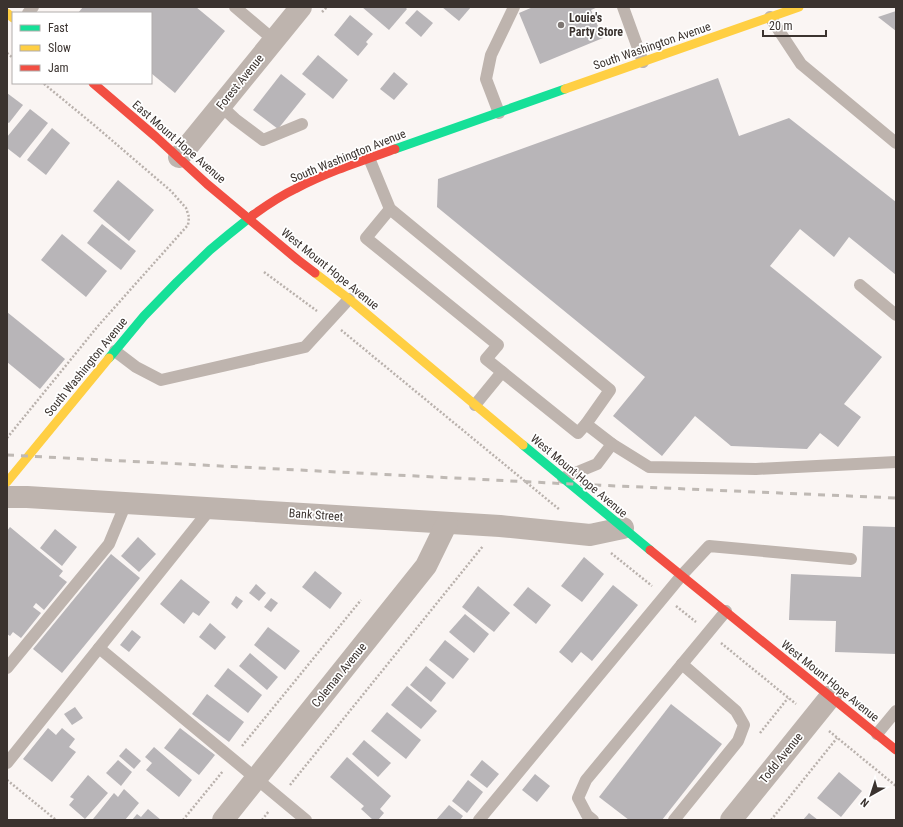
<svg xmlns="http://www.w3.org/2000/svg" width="903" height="827" viewBox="0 0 903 827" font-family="'Roboto Condensed',sans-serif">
	<rect width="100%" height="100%" fill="#faf5f3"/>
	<g fill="#b8b5b8">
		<polygon points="83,7 196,7 225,31 175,93 151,73 151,13 78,13"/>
		<polygon points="362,7 405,7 407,9 389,30"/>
		<polygon points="442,7 471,7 459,21"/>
		<polygon points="533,7 598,7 591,10 603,38 540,64 519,13"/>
		<polygon points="417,10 433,23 421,37 405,23"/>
		<polygon points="896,11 896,31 878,17"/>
		<polygon points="350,15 373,34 366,42 368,44 358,56 334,35"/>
		<polygon points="318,55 348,80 333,99 302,74"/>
		<polygon points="394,72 408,84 394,100 380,89"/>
		<polygon points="281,74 306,94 278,129 253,110"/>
		<polygon points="718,78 739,136 789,118 896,202 896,275 849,237 834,257 800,229 770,266 882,357 844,404 861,417 838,447 820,433 807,449 731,446 695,416 662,456 613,416 645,377 437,207 438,179"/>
		<polygon points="7,93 23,105 9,123 7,122"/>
		<polygon points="30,109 48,123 20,158 7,148 7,137"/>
		<polygon points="52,128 70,143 46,175 27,160"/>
		<polygon points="118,180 154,210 129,241 93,211"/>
		<polygon points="102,224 136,251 121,270 87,243"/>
		<polygon points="62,234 107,271 86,297 41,260"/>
		<polygon points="7,312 65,359 40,389 7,362"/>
		<polygon points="863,526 896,527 896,654 835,652 836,621 789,620 791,574 861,577"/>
		<polygon points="10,527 63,571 59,576 67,582 44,610 36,603 33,607 41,613 21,638 13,632 10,636 7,634 7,531"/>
		<polygon points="55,529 77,547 62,566 40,548"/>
		<polygon points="138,537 156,554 139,572 121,556"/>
		<polygon points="111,554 140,578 62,673 33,649"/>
		<polygon points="584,557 604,574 582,602 561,586"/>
		<polygon points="315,571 342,593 330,609 302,587"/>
		<polygon points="181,579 210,602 199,616 193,612 184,624 160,604"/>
		<polygon points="256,584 266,593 259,601 249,593"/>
		<polygon points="613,585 638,605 592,661 581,652 572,663 559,652"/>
		<polygon points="478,586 510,613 494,632 462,607"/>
		<polygon points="528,587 551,605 536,624 513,605"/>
		<polygon points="236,596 243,601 237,609 231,604"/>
		<polygon points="271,598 278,603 271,612 264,607"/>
		<polygon points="465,614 489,634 474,653 449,632"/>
		<polygon points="210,623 226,637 215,650 199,637"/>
		<polygon points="268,627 300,651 285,670 254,645"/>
		<polygon points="132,630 141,637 129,652 120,645"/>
		<polygon points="445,640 469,659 453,679 429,660"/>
		<polygon points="250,653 278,677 267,690 239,666"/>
		<polygon points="426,666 446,683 431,702 410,685"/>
		<polygon points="228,668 262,695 248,713 214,686"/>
		<polygon points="407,686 437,711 421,729 391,705"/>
		<polygon points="207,694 244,722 229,742 192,714"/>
		<polygon points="671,704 722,744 662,820 629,820 599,797"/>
		<polygon points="75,707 83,718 72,725 64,714"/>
		<polygon points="387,712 421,740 406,759 371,731"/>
		<polygon points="48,728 56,735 62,728 75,739 69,747 76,752 52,782 23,759"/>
		<polygon points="180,728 215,755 199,775 164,748"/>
		<polygon points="364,740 391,763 378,777 352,754"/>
		<polygon points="154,747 192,780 179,797 146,770 152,763 145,757"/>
		<polygon points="126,748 141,761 134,769 119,756"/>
		<polygon points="347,757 391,796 380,809 384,813 378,820 373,820 361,809 364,806 330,777"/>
		<polygon points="118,760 132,772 121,786 106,773"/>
		<polygon points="482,760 499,774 487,788 470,775"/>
		<polygon points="839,772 862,791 841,817 817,798"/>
		<polygon points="535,774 550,786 537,802 522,790"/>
		<polygon points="88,775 108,793 85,819 69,805 74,799 70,797"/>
		<polygon points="468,780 483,792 467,813 452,801"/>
		<polygon points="124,789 139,803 125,820 94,820 93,819 114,793 118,797"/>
		<polygon points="449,805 463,816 460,820 436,820"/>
		<polygon points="148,809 161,820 132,820 137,814 141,817"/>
		<polygon points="809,813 818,820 803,820"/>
	</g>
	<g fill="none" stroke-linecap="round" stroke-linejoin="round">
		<g stroke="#b9b1ac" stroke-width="2.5" stroke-dasharray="2 2" stroke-linecap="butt">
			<polyline points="322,12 327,7"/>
			<polyline points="7,53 13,58"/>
			<polyline points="264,272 317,311"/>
			<polyline points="341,330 560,510"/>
			<polyline points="7,438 98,326 188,225 189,217 186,208 171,191 94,125 43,83"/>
			<polyline points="611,553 652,586"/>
			<polyline points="676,606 696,622"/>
			<polyline points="721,643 796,704"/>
			<polyline points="829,731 896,786"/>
			<polyline points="760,733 788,698"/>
			<polyline points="242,746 361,600"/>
			<polyline points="7,780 56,820"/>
			<polyline points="290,785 483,546"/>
			<polyline points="183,820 223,771"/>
			<polyline points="262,820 269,811"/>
			<polyline points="771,820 837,738"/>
		</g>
		<g stroke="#beb4ae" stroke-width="12">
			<polyline points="235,7 274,40"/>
			<polyline points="623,7 643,62"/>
			<polyline points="28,13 33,7"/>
			<polyline points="770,17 801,64 896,143"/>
			<polyline points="221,106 235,119 263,140 302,124"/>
			<polyline points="499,113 486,79 491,55 514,7"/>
			<polyline points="369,158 390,209 610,390 586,424 612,444 597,464 563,478"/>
			<polyline points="390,209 366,238 498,345 486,359 578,433 586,424"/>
			<polyline points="860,285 896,315"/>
			<polyline points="115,351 136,367 161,380 305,347 349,299"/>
			<polyline points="475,405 502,372"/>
			<polyline points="612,444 649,467 756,469 896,462"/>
			<polyline points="99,648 306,820"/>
			<polyline points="7,668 109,544 126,503"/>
			<polyline points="877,734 896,711"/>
			<polyline points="7,763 211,508"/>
			<polyline points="479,820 682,575 709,546 851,559"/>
			<polyline points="593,820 587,815 578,798 586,780 726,611"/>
			<polyline points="674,820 738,741 744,725 736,711 682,664"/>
		</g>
		<g stroke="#beb4ae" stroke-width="22">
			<polyline points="179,157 301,7"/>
			<polyline points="7,497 27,497 500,526 590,535 623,528"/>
			<polyline points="223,820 426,566 447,523"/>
			<polyline points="731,820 831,696"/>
		</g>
		<g stroke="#16e098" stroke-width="9">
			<polyline points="395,149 565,89"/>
			<polyline points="109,358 144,316 177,282 210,250 228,235 253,215"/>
			<polyline points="523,445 650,550"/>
		</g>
		<g stroke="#ffcf43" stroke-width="9">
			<polyline points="7,13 13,18"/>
			<polyline points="565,89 799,7"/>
			<polyline points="315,273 349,299 523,445"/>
			<polyline points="7,482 109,358"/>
		</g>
		<g stroke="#f24e42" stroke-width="9">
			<polyline points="93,83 156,137 207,184 298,260 315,273"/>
			<path d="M253 215C267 205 280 196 295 189 327 172 361 161 395 149"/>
			<polyline points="650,550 896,750"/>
		</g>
		<polyline stroke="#bfb9b4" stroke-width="3" stroke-dasharray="7 7" stroke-linecap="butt" points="7,455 571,484 896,498"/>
	</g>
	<circle fill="#7e7774" stroke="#fff" stroke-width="1.5" cx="561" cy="25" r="4"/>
	<g text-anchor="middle" stroke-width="3.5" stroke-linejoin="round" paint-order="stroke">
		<g font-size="12" font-weight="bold" fill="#3b332f" stroke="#fff" text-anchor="start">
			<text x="569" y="22">Louie's<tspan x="569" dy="14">Party Store</tspan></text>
		</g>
		<g font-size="12" fill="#3b332f" stroke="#fff">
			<text transform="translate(652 46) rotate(-19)" y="4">South Washington Avenue</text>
			<text transform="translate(240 82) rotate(-51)" y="4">Forest Avenue</text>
			<text transform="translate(179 142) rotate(41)" y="4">East Mount Hope Avenue</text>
			<text transform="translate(348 156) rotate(-22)" y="4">South Washington Avenue</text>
			<text transform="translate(330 269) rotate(39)" y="4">West Mount Hope Avenue</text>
			<text transform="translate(86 367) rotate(-51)" y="4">South Washington Avenue</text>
			<text transform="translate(579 476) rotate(40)" y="4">West Mount Hope Avenue</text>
			<text transform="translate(316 515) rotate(4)" y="4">Bank Street</text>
			<text transform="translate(339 675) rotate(-51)" y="4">Coleman Avenue</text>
			<text transform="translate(830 681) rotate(39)" y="4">West Mount Hope Avenue</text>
			<text transform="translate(781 758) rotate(-51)" y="4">Todd Avenue</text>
		</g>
	</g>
	<rect width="903" height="827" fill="none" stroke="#3b332f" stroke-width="16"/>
	<rect x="12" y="12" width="140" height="72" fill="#ffffff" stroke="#b1adac"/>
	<rect x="20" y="25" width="20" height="6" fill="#16e098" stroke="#b1adac"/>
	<text x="48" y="32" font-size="12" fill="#3b332f">Fast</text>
	<rect x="20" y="45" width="20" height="6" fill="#ffcf43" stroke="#b1adac"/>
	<text x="48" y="52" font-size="12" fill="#3b332f">Slow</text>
	<rect x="20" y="65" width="20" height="6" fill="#f24e42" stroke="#b1adac"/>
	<text x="48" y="72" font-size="12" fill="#3b332f">Jam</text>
	<g transform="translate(871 795) rotate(219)" stroke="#ffffff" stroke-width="3" paint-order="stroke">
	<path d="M0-3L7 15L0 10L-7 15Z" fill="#3b332f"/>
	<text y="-6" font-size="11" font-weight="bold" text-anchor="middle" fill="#3b332f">N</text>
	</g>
	<path d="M763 30v6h63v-6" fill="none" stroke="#3b332f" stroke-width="2"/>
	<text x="769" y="30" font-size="12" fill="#3b332f" stroke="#ffffff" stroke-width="3" paint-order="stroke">20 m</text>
</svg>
